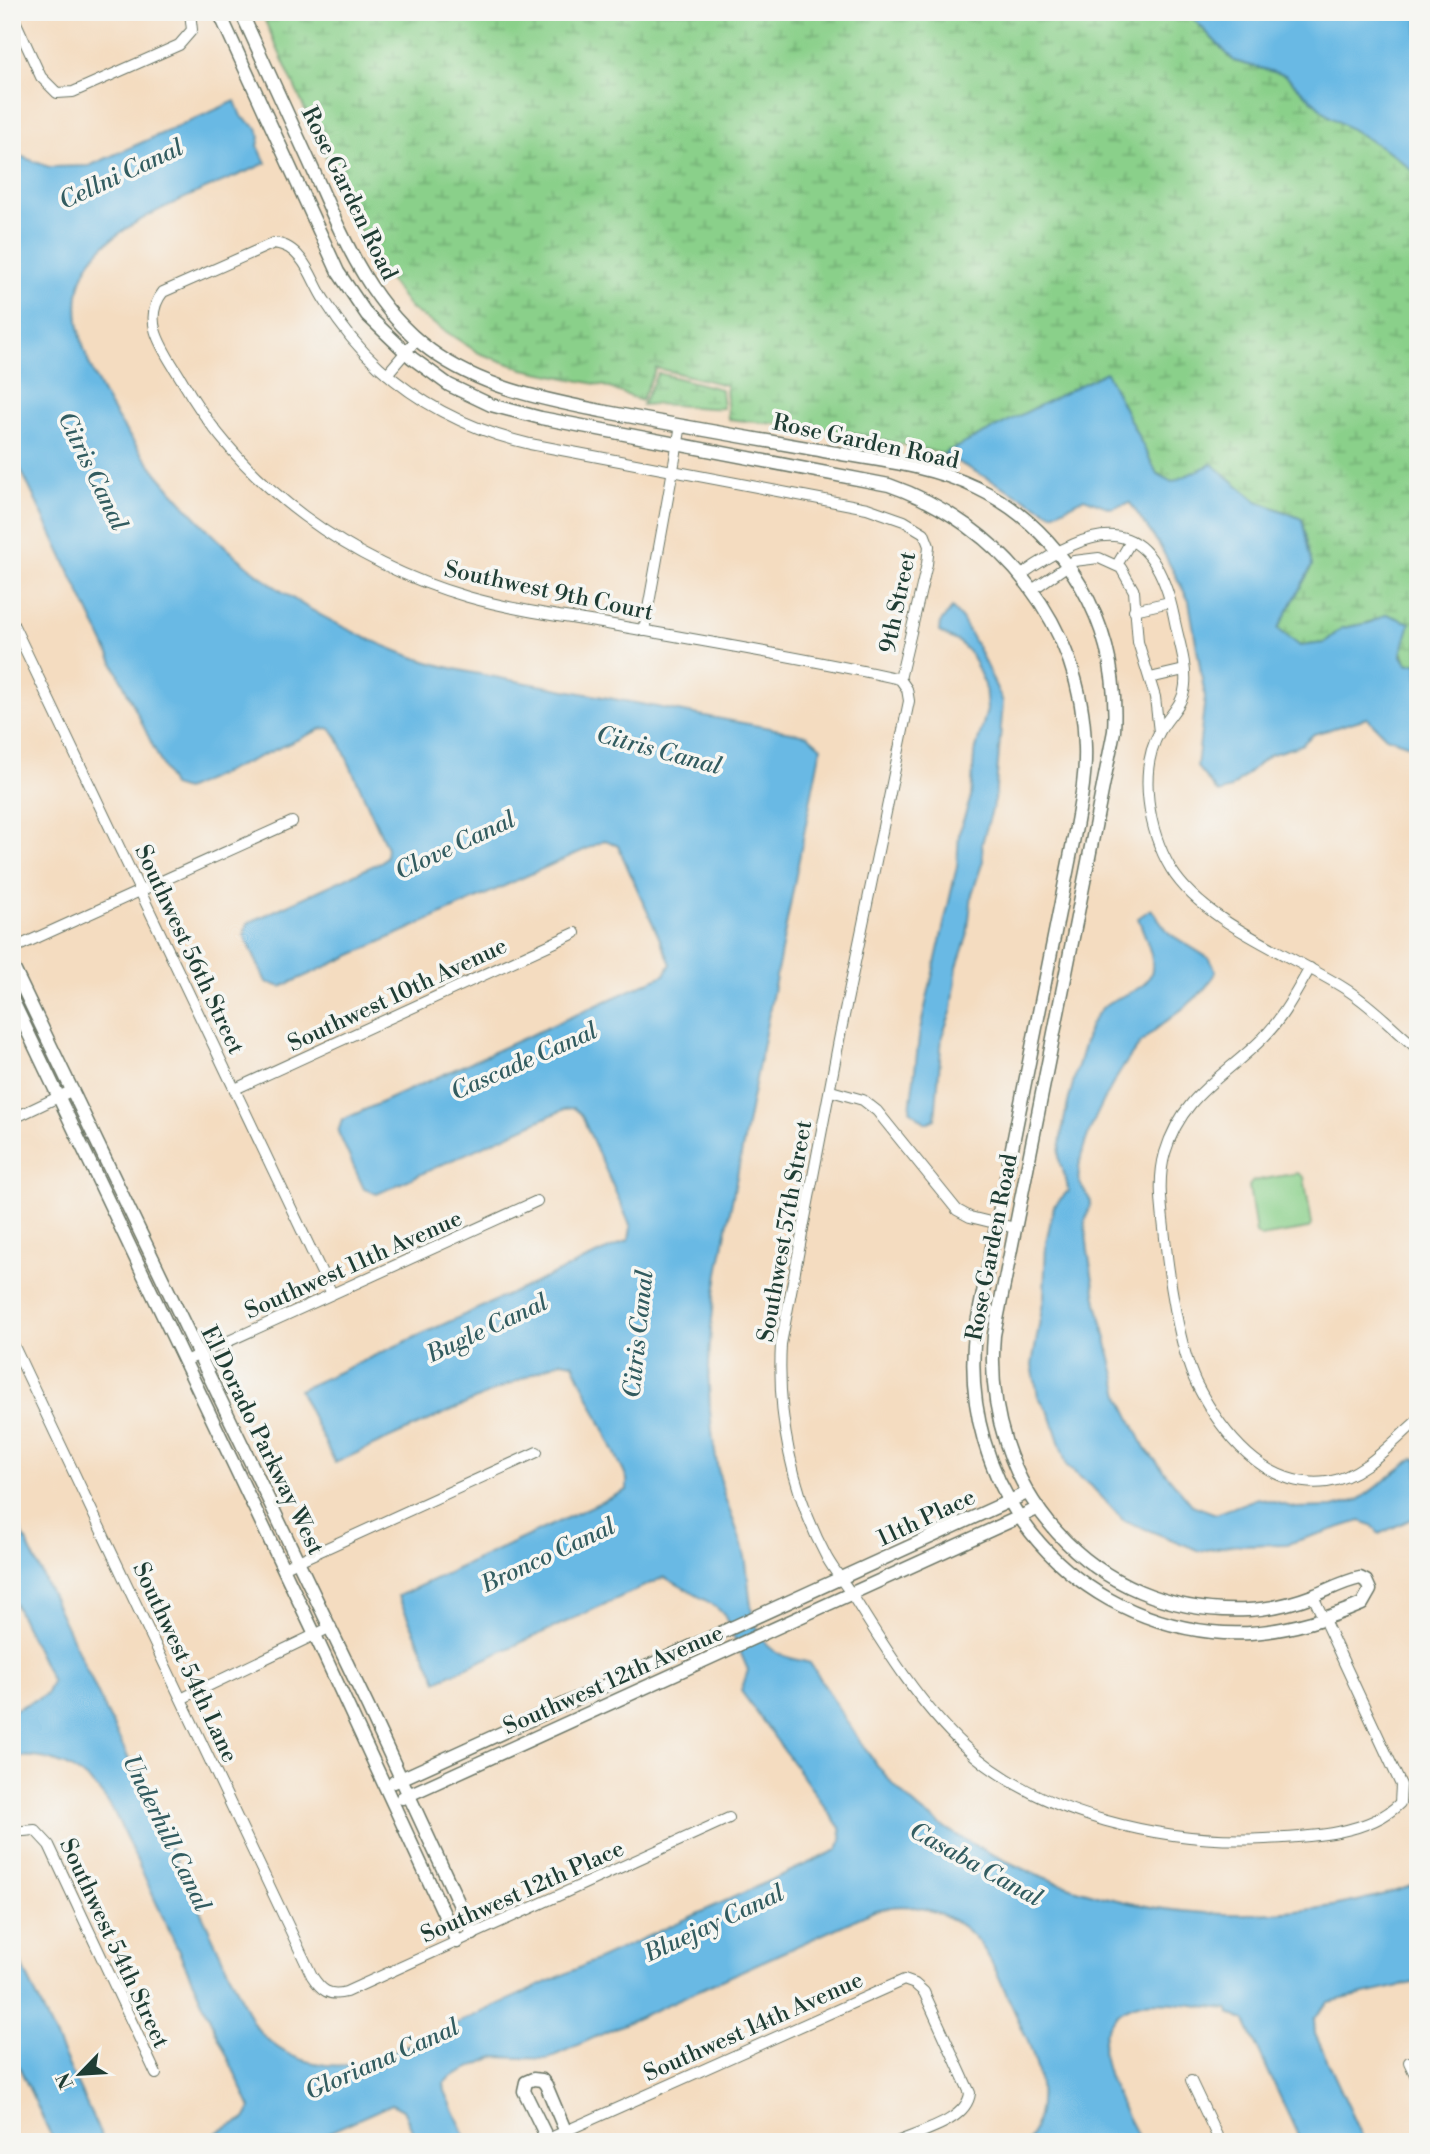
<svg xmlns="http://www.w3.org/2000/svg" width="1430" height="2154" viewBox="0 0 1430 2154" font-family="'Libre Bodoni',serif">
	<defs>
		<pattern id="wetland-marsh" width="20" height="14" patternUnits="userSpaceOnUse" patternTransform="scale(1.75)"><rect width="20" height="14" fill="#8ad08a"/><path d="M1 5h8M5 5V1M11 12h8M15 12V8" fill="none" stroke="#70aa72"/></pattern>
	</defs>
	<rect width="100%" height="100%" fill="#f6f6f2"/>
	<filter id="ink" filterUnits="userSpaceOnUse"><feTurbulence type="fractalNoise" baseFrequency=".0143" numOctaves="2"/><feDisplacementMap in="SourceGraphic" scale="14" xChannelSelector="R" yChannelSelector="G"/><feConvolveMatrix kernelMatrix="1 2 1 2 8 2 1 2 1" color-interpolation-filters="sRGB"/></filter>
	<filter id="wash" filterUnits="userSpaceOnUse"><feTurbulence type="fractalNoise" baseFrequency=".00686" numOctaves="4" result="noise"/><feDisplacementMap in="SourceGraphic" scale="28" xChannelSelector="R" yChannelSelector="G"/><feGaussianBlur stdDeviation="1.57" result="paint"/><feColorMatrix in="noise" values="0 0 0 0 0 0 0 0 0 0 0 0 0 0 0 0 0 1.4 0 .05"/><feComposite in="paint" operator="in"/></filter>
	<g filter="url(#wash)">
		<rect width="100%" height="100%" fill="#f4dcc0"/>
		<polygon fill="#8ad08a" stroke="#54865f" stroke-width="2" points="1298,1173 1304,1177 1312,1224 1308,1229 1261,1237 1256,1233 1249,1186 1253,1181"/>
		<g fill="url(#wetland-marsh)" stroke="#54865f" stroke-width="2">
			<polygon points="261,12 1187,12 1234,61 1285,75 1329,116 1390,152 1418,175 1418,663 1407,664 1388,614 1369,623 1342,628 1324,643 1300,646 1277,629 1312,566 1302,519 1257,501 1212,465 1172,482 1157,474 1106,373 943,454 849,432 728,419 726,385 656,368 641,401 605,386 523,369 479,353 411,309 370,254"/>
			<path d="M658 373 721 389 723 408C695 410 669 401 642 405Z"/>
		</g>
		<g fill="#69b9e4" stroke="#447b8c" stroke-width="2">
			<polygon points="1187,12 1418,12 1418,175 1390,152 1329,116 1285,75 1234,61"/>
			<path d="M235 101 241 116 257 128 260 137 258 146 266 163C217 186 118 218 90 262 31 352 192 524 259 575 302 608 351 633 402 653 451 672 508 679 560 689 643 704 725 720 807 735L821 747 718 1273C706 1346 704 1418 723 1491 729 1513 741 1535 745 1557 751 1586 746 1619 767 1644 777 1657 796 1659 810 1663 841 1710 868 1763 910 1801 937 1826 971 1844 1004 1860 1135 1923 1280 1931 1418 1884V1982L1329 2002 1314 2018 1315 2034 1365 2142H1301L1245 2021 1230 2013 1229 2009C1201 2007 1169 2000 1142 2003 1129 2005 1119 2011 1111 2022 1087 2056 1125 2109 1140 2142H1028C1055 2093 1033 2052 1012 2006 1002 1985 994 1962 980 1944 957 1913 911 1898 874 1911L547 2059 494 2057 450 2077 444 2083 445 2091 468 2142H418L403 2110 392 2104 307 2142H196L245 2119 251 2108 119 1822C98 1778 62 1753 12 1757V1711L46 1695 52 1682 12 1598V1511L253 2023C283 2065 334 2074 381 2058L837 1850 842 1840 840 1828 741 1691 748 1670 724 1614 712 1604 664 1577 437 1681 398 1596 627 1490V1479L573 1363 561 1361 335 1463 299 1390 629 1240 631 1227 581 1114 574 1108 565 1109 377 1194 364 1189 338 1132 342 1120 664 975 671 964 618 846 606 840 281 987 266 982 244 935 248 923 381 862 386 857 387 848 337 736 329 728 321 729 185 790 172 786 12 451V153L49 167 89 166Z"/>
			<polygon points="1106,372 1157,474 1172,482 1212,464 1257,501 1302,519 1312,566 1278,629 1300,646 1324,643 1342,628 1369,623 1387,614 1410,623 1401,654 1407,664 1418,663 1418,748 1386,737 1367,718 1314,734 1301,745 1269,755 1230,789 1218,793 1197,767 1205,697 1189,601 1160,546 1130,503 1110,508 1084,498 1053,514 943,454"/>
			<polygon points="952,608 962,619 979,650 1003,702 995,800 982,843 983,861 972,894 967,937 957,967 952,1010 942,1036 935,1119 926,1123 910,1110 920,1030 957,866 959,833 971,797 974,756 987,710 985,685 971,654 959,642 939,632 940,623"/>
			<path d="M1151 909 1170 934 1210 959 1216 971C1203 1000 1169 1016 1147 1037 1123 1058 1074 1147 1079 1179 1080 1188 1088 1194 1091 1202L1085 1223 1088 1251 1097 1303 1121 1399 1145 1448 1192 1505 1216 1514 1258 1498 1296 1508 1333 1507 1359 1500 1414 1458 1418 1460V1516L1379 1534 1372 1525 1360 1521 1287 1544 1234 1545 1200 1551 1123 1520 1095 1490 1067 1466 1050 1414 1038 1396 1032 1365 1044 1297 1046 1242 1054 1206 1068 1191C1068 1177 1058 1168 1059 1154 1063 1111 1078 1066 1090 1025 1095 1018 1100 1008 1108 1003 1125 993 1156 989 1152 960 1150 946 1143 931 1138 918Z"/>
			<polygon points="12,1943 104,2142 54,2142 12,2052"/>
		</g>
	</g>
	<g filter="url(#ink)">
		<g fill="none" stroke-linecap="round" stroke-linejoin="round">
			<defs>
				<g id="minor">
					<polyline points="12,14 41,77 57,93 73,92 179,45 192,30 190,12"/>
					<path d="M274 243C286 245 293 249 301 259 311 271 316 288 325 301 340 325 358 348 379 367 422 406 474 431 530 444L867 508 904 521 924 533 929 546 927 564 900 679C807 658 712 643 619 626 568 617 517 611 468 597 351 563 244 488 183 382 166 353 139 322 163 292Z"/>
					<polyline points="387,374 416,340"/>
					<polyline points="1117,565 1131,541"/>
					<path d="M1021 575C1096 522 1152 511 1174 617 1178 639 1187 663 1185 685 1184 704 1169 715 1160 731 1137 771 1149 832 1171 869 1204 923 1290 954 1344 988 1372 1005 1393 1029 1418 1049"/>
					<polyline points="1032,590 1074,561 1099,558 1121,568 1134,591 1138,642 1155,697 1159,732"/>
					<polyline points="1134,610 1170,602"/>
					<polyline points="12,622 332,1294"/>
					<polyline points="644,631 681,425"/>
					<polyline points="1150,678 1184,670"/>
					<path d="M900 679 907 689 909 701 840 1035 781 1344C777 1417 792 1493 827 1558 835 1572 845 1584 854 1598 885 1648 920 1705 964 1746 1038 1816 1166 1844 1265 1839 1306 1837 1369 1835 1400 1803L1401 1785 1313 1596"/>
					<polyline points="12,949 292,822"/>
					<path d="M1310 968C1296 992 1283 1018 1263 1038 1223 1078 1182 1095 1165 1153 1157 1181 1162 1209 1165 1238 1169 1278 1179 1347 1196 1383 1221 1432 1265 1490 1327 1482 1363 1477 1391 1443 1418 1420"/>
					<polyline points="235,1089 575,933"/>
					<polyline points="831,1091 863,1100 877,1111 957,1210 970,1217 1015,1228"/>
					<polyline points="12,1119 73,1090"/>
					<path d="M12 1342 312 1976C321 1990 329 1997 346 1992L729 1818"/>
					<polyline points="185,1361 537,1201"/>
					<polyline points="1418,1567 1418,1591"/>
					<polyline points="283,1568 537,1452"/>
					<polyline points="183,1698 331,1627"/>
					<polyline points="12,1832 35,1830 49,1845 156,2074"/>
					<polyline points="1409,2062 1418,2081"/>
					<polyline points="1191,2081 1220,2142"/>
					<path d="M548 2139 904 1980 915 1984 924 1992 970 2093C967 2121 919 2132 897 2142"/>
				</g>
				<g id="tertiary">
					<path d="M219 12 338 272 367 315 412 358 449 385 491 405 541 418 889 485C1001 524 1083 626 1085 747 1086 774 1081 800 1076 827L975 1333C959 1483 1061 1615 1212 1632 1264 1638 1315 1624 1362 1604L1370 1590 1366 1581 1360 1578C1345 1581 1330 1589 1315 1595 1294 1603 1271 1609 1248 1610 1090 1617 981 1487 994 1335L1114 731C1117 679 1107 631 1081 586 1056 544 1021 509 977 488 930 465 875 460 824 451 750 438 675 425 601 411 541 399 480 387 430 350 367 304 340 230 309 161 287 112 264 62 241 12"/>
					<polyline points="12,965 368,1707 473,1934"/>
					<polyline points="12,999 315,1635 457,1942"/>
					<polyline points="394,1782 1027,1493"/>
					<polyline points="402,1798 1037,1509"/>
					<polyline points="549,2142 524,2091 526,2082 533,2079 542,2080 546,2085 570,2142"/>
				</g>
			</defs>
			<use href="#minor" stroke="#6a7565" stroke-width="12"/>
			<use href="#tertiary" stroke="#6a7565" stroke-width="15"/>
			<use href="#minor" stroke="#fff" stroke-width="10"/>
			<use href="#tertiary" stroke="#fff" stroke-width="12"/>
		</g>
	</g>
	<g text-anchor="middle" stroke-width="7" stroke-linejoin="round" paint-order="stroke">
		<g font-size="23" fill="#1f3d34" stroke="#f6f6f2">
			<text transform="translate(350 193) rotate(64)" y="8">Rose Garden Road</text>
			<text transform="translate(866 441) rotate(12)" y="8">Rose Garden Road</text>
			<text transform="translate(549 590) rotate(12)" y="8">Southwest 9th Court</text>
			<text transform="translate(897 602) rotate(-78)" y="8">9th Street</text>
			<text transform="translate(190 949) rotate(65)" y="8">Southwest 56th Street</text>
			<text transform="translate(397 994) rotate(-25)" y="8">Southwest 10th Avenue</text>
			<text transform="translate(784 1231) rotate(-80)" y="8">Southwest 57th Street</text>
			<text transform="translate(991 1247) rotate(-79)" y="8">Rose Garden Road</text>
			<text transform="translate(353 1264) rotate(-24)" y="8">Southwest 11th Avenue</text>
			<text transform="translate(263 1440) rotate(64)" y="8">El Dorado Parkway West</text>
			<text transform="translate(926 1517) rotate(-25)" y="8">11th Place</text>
			<text transform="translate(186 1662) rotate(65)" y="8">Southwest 54th Lane</text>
			<text transform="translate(613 1679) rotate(-24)" y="8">Southwest 12th Avenue</text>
			<text transform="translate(522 1891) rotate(-24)" y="8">Southwest 12th Place</text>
			<text transform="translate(115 1943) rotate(65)" y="8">Southwest 54th Street</text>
			<text transform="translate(753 2026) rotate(-24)" y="8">Southwest 14th Avenue</text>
		</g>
		<g font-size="24" font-style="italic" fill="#325c60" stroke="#f6f6f2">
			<text transform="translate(121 174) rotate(-25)" y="8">Cellni Canal</text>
			<text transform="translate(93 471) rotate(64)" y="8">Citris Canal</text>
			<text transform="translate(659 750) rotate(15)" y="8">Citris Canal</text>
			<text transform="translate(455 845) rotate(-25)" y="8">Clove Canal</text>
			<text transform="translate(524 1061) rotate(-24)" y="8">Cascade Canal</text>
			<text transform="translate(487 1328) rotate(-25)" y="8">Bugle Canal</text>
			<text transform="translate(638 1334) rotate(-84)" y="8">Citris Canal</text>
			<text transform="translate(548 1555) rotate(-25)" y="8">Bronco Canal</text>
			<text transform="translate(167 1833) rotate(64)" y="8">Underhill Canal</text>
			<text transform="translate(976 1864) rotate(29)" y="8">Casaba Canal</text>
			<text transform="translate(714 1923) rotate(-25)" y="8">Bluejay Canal</text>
			<text transform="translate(382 2059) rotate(-24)" y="8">Gloriana Canal</text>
		</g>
	</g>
	<rect width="1430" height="2154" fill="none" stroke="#f6f6f2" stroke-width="42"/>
	<g transform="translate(80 2074) rotate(245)" stroke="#f6f6f2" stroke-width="5" paint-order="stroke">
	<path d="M0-5L12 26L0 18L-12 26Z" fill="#1f3d34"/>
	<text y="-10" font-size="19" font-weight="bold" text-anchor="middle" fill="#1f3d34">N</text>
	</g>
</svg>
